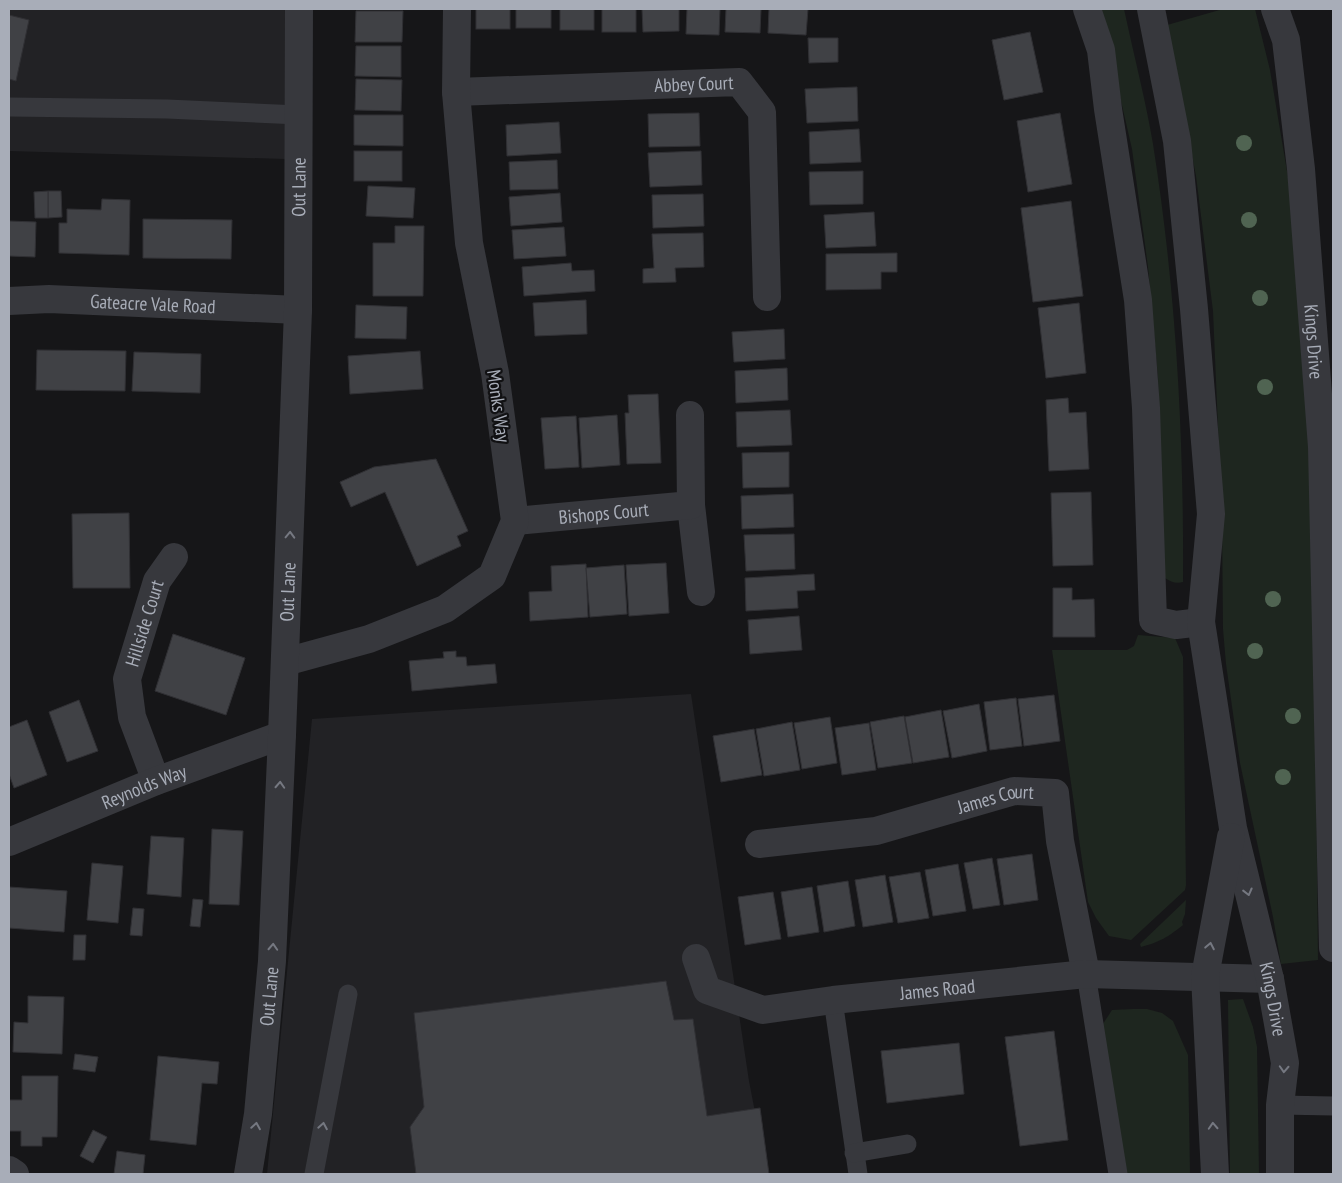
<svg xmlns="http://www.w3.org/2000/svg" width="1342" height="1183" viewBox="0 0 1342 1183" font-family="'PT Sans Narrow',sans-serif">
	<rect width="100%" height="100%" fill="#161618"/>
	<g fill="#222225">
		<polygon points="9,9 290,9 285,159 9,151"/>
		<polygon points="691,694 749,1081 767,1174 267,1174 312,719"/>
	</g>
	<g fill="#1e261f">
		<path d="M1100 9H1124L1126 18C1135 60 1146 102 1153 144 1176 289 1184 436 1183 582 1176 584 1171 582 1165 578L1161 526 1158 378 1148 267 1132 149Z"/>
		<polygon points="1223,9 1255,9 1270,70 1294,213 1308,383 1314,573 1318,960 1281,964 1273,917 1240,763 1226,664 1223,629 1222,520 1213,311 1196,176 1167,25"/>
		<polygon points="1138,635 1175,638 1183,657 1186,885 1185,890 1131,940 1109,936 1096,918 1088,902 1052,650 1127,650 1134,646"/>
		<path d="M1186 900 1185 914 1182 922 1183 925C1168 937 1160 942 1141 947L1140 944Z"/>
		<polygon points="1243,999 1253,1027 1257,1047 1259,1174 1230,1174 1228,1000"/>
		<polygon points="1133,1009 1147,1009 1162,1013 1173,1021 1188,1055 1190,1174 1127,1174 1101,1027 1112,1010"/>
	</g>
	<g fill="#404145" stroke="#303034">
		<rect x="476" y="9" width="34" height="20"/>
		<rect x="516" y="9" width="35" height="19"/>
		<rect x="560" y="9" width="34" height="21"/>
		<rect x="602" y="9" width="34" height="23"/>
		<polygon points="642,9 679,9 679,31 643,32"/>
		<polygon points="687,9 720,9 719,35 686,34"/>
		<polygon points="726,9 761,9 760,33 725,32"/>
		<polygon points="769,9 808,9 806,35 768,33"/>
		<polygon points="356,11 403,11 402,42 355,42"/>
		<polygon points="9,15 29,20 16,81 9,79"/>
		<polygon points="1030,32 1043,92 1004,100 992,40"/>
		<polygon points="808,38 838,38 838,62 809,63"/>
		<polygon points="356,46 401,46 401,77 355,76"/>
		<polygon points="356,79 402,80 401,111 355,110"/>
		<polygon points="857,87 858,121 807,123 805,89"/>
		<polygon points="699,113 700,146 649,147 648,114"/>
		<polygon points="1060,113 1072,184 1028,192 1017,121"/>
		<polygon points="354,115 403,115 403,146 354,145"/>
		<polygon points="559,122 561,153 507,156 506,125"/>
		<polygon points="859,129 861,162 810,164 809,132"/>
		<rect x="354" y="151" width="48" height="30"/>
		<polygon points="701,151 702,185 650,187 648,153"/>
		<polygon points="557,160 558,189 510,190 509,162"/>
		<polygon points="863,171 863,204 810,205 809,172"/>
		<polygon points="368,186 415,188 413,218 366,216"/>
		<polygon points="48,191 61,191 62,217 48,218"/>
		<polygon points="48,191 48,218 35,218 34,192"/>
		<polygon points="560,193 562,222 511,226 509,197"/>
		<polygon points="703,194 704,226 653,228 652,195"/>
		<polygon points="102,199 130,200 129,255 59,253 59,223 67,223 67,209 101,210"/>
		<polygon points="1071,201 1083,296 1033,302 1021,208"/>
		<polygon points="874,212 876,246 826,248 824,215"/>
		<polygon points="143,219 232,220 231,259 143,258"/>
		<polygon points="9,221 36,222 35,257 9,256"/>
		<polygon points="395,226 424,226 423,296 373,296 373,243 395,243"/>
		<polygon points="564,227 566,256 514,259 512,230"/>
		<polygon points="703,233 704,267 675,268 676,282 643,283 643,269 654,268 652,234"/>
		<polygon points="897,253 897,272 881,272 881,289 826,290 826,254"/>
		<polygon points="571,263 572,271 594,270 595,291 524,296 522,267"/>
		<polygon points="586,300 587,334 535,336 533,303"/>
		<polygon points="1079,303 1086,373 1046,378 1038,308"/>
		<polygon points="356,305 407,307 406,339 355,338"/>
		<polygon points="784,329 785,359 734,362 732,332"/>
		<polygon points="37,350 126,351 125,391 36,390"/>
		<polygon points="420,351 423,389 350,394 348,356"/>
		<polygon points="134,352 201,354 200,393 132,391"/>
		<polygon points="787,368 788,400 736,403 735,371"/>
		<polygon points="658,394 661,463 627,464 625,413 629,413 628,395"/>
		<polygon points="1068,398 1069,413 1086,412 1089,469 1049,471 1046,400"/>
		<polygon points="790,410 792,445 737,447 736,412"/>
		<polygon points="617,415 620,465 582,468 579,418"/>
		<polygon points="576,416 579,467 545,469 541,418"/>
		<polygon points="789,452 789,487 743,488 742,453"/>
		<polygon points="436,459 468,531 457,536 461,546 417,566 385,492 351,507 340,482 374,467"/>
		<polygon points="1091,492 1093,565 1053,566 1051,493"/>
		<polygon points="793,494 794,527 742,529 741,496"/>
		<polygon points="129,513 130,588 73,588 72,514"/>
		<polygon points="794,534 795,569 746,571 744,535"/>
		<polygon points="666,563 669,613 629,616 626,565"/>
		<polygon points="586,564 588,617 530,621 529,592 552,591 551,566"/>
		<polygon points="624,565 627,614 590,617 586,568"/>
		<polygon points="814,574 815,590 797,591 798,608 746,611 745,578"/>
		<polygon points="1053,588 1072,588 1072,600 1094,599 1095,637 1053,637"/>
		<polygon points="799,616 802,650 750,654 748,620"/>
		<polygon points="173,634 245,658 226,715 155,691"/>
		<polygon points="456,651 456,657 466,657 467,666 495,664 497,683 412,691 409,661 444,658 443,652"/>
		<polygon points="1054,695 1060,741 1024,746 1018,699"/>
		<polygon points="1016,698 1022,746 990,750 984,702"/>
		<polygon points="79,700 98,751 67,762 49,712"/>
		<polygon points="979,704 987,751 952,758 943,711"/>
		<polygon points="941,710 949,757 913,763 905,717"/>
		<polygon points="904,716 912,763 878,768 870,722"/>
		<polygon points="830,717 837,763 802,769 794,723"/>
		<polygon points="27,720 47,775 14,788 9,774 9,727"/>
		<polygon points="792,722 800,770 764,776 756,729"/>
		<polygon points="869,723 876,770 842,775 835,728"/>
		<polygon points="754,729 762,775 721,782 713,736"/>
		<polygon points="212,829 243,831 239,905 209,904"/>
		<polygon points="151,836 184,838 181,897 147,894"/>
		<polygon points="1032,854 1038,900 1004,905 997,859"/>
		<polygon points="992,858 1000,905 973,909 964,863"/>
		<polygon points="92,863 123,866 118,923 87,920"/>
		<polygon points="958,864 966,911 933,916 925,870"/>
		<polygon points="920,872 929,918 898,923 889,877"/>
		<polygon points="885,875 893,922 863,927 855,880"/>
		<polygon points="848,881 855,926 824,932 817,886"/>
		<polygon points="9,887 67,891 64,932 9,928"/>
		<polygon points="812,887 819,932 788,937 781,892"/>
		<polygon points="773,892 781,939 745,945 738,897"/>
		<polygon points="193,899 203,900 200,927 190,926"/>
		<polygon points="133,908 144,909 142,936 130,935"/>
		<polygon points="74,935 86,935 85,960 73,960"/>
		<polygon points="666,981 674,1020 693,1019 707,1116 760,1108 769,1174 416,1174 410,1127 424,1107 414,1013"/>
		<polygon points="28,996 64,997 62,1054 13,1052 14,1022 28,1023"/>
		<polygon points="1054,1031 1068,1140 1020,1146 1005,1037"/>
		<polygon points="959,1043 964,1094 887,1103 881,1051"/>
		<polygon points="75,1054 98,1057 95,1072 73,1069"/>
		<polygon points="158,1056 219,1062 217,1084 202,1083 196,1145 150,1140"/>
		<polygon points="22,1076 58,1076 57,1137 42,1137 42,1146 21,1146 21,1131 9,1131 9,1100 22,1100"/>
		<polygon points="93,1130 107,1137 93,1163 80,1156"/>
		<polygon points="117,1151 145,1155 143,1174 114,1174"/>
	</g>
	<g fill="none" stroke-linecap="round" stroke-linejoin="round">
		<g stroke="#37383d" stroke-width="19">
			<polyline points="9,107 167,109 299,115"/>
			<polyline points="1086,974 1118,1174"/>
			<polyline points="833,1000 858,1174"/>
			<polyline points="1280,1105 1333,1106"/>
			<polyline points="854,1153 907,1144"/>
			<polyline points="314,1174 348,994"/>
		</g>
		<g stroke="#37383d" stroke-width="28">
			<polyline points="1087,9 1101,50 1108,109 1138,300 1146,408 1153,620 1176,625 1201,622"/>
			<path id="s1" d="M1275 9 1286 40 1301 169 1322 447 1333 948"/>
			<path id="s2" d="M456 92 739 82 762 112 767 297"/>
			<path id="s3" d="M9 301 49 299 298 310"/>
			<polyline points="691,505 701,592"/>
			<path id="s4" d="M515 521 691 505 690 415"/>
			<polyline points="285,662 369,639 445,609 492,576 515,521 495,373 469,243 456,92 457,9"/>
			<path id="s5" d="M156 781 132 717 127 679 157 581 174 557"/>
			<path id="s6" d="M9 842 156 781 282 735"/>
			<path id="s7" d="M759 844 876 831 1014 791 1055 793 1060 841 1086 974"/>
			<path id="s8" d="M696 958 707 990 763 1010 833 1000 1086 974 1270 979"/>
			<polyline points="9,1170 15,1174"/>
			<path id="s9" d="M248 1174 258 1114 272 961 282 735 298 310 299 9"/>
		</g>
		<g stroke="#37383d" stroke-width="28">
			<path id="s10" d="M1151 9 1177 141 1194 309 1211 514 1201 622 1233 828 1270 979 1285 1063 1280 1105V1174"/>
			<polyline points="1215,1174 1205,976 1231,837"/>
		</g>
	</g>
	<g fill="#506452">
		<circle cx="1244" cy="143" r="8"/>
		<circle cx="1249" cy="220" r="8"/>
		<circle cx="1260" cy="298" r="8"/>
		<circle cx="1265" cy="387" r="8"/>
		<circle cx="1273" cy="599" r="8"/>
		<circle cx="1255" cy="651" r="8"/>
		<circle cx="1293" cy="716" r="8"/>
		<circle cx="1283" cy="777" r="8"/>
	</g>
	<defs><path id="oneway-chevron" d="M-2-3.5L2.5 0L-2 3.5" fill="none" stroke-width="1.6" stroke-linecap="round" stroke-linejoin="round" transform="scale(1.25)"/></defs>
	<g stroke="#757881">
		<use href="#oneway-chevron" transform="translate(290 535) rotate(-88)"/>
		<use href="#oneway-chevron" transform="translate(280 785) rotate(-87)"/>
		<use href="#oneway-chevron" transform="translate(1248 892) rotate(76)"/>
		<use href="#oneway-chevron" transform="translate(1210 946) rotate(-79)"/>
		<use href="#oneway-chevron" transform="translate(273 947) rotate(-87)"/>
		<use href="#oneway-chevron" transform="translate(1284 1069) rotate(93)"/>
		<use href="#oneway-chevron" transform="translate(256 1126) rotate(-81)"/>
		<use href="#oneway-chevron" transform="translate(323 1126) rotate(-80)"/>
		<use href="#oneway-chevron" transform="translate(1213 1126) rotate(-93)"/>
	</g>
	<g text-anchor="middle" stroke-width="4.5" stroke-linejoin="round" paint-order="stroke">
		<g font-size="19" fill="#a8adb8" stroke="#111113">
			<text dy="7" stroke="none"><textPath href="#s2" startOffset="238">Abbey Court</textPath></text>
			<text dy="7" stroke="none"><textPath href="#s9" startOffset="989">Out Lane</textPath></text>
			<text dy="7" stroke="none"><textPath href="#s3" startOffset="144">Gateacre Vale Road</textPath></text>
			<text dy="7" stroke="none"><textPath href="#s1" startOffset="336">Kings Drive</textPath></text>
			<text transform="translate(499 406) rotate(82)" y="7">Monks Way</text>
			<text dy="7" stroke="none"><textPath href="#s4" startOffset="89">Bishops Court</textPath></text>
			<text dy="7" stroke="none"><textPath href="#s9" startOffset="584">Out Lane</textPath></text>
			<text dy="7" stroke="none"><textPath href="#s5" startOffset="165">Hillside Court</textPath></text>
			<text dy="7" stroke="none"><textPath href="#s6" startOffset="146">Reynolds Way</textPath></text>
			<text dy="7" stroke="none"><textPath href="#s7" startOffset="242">James Court</textPath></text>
			<text dy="7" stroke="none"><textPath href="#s8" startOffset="269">James Road</textPath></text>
			<text dy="7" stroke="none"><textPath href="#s9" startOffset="179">Out Lane</textPath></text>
			<text dy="7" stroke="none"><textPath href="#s10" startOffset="1002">Kings Drive</textPath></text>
		</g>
	</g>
	<rect width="1342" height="1183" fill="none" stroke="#a8adb8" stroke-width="20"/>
</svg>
